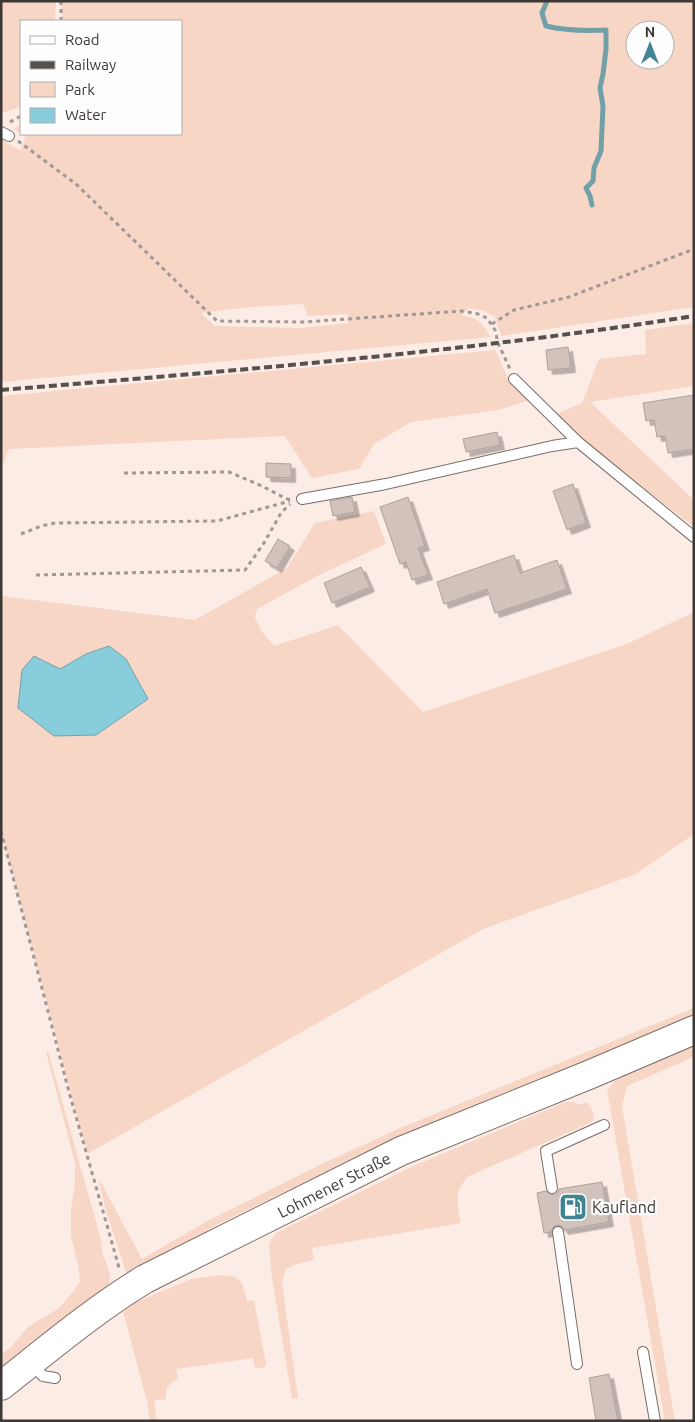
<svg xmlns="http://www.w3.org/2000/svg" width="695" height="1422" viewBox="0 0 695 1422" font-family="Ubuntu,sans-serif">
	<defs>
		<filter id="shadow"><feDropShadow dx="4.5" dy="4.5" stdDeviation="0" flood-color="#0004"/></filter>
	</defs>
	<rect width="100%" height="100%" fill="#fbece5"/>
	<g fill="#f7d6c6" fill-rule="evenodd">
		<polygon points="1,1 56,1 55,21 21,21 21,107 1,113"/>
		<path d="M61 1H694V307L501 336 495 317 484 311 468 308 462 316C477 317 484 323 490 337L1 382V140L20 150 26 138 14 129 21 124V134H181V21H63ZM635 30H665V60H635ZM303 304 308 316 347 314 348 323 301 328 215 326 201 313 250 307Z"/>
		<polygon points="694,323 694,386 590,402 694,500 694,527 568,429 554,415 582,403 599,359 646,354 645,330"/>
		<polygon points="495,350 509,380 530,400 498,410 411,422 374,444 359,469 312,478 285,436 9,449 1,469 1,396"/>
		<path d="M374 511 386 544 317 576 257 609 255 618 262 632 274 646 338 625 423 712 629 643 694 612V834L636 874 483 929 87 1154 1 831V596L195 620 287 568 315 523ZM86 654 126 659 148 699 124 716 96 735 33 656 60 669Z"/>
		<polygon points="694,1008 694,1020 330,1170 213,1227 136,1274 126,1272 106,1211 98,1177 142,1259 207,1221 324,1163 398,1129"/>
		<polygon points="694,1043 694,1057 627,1086 622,1106 675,1421 665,1421 607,1090 617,1079 650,1061"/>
		<polygon points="48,1051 100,1236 103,1255 110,1273 109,1285 100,1297 52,1329 1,1368 1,1355 11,1347 29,1326 58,1309 74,1291 80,1281 78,1265 71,1236 71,1209 75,1184 75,1163 46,1052"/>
		<path d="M566 1102H574L579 1105 587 1102 593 1112 594 1118 592 1122 469 1176C454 1190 457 1204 461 1223L312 1248 314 1260 297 1264 286 1269 282 1283 298 1398 292 1399 272 1279 269 1244 276 1233 411 1167Z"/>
		<path d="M219 1275C242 1276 242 1279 247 1301L254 1300 266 1364 264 1367 255 1369 253 1358 176 1369 178 1379C168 1384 165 1388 166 1399L154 1401 157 1421H150L147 1402 123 1311 136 1302 191 1279Z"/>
	</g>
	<polygon fill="#88cddb" stroke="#72a0a9" points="109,646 126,659 148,699 96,735 54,736 18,708 22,670 34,656 60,669 86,654"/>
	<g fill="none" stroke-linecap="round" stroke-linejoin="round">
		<path stroke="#72a0a9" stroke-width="5" d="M547 1 542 13 546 26C566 31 585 31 606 30V49L603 74 600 88 603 106 601 151 594 168 593 181 586 188 590 196 592 205"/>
	</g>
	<g fill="#d1c3bc" stroke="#aea19a" filter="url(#shadow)">
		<polygon points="568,347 571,368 548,370 546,350"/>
		<polygon points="694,395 694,449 668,453 665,436 657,437 654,420 646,421 643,403"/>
		<polygon points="497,432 500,445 466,452 463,439"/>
		<polygon points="266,463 291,464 291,478 266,477"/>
		<polygon points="573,484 586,523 567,530 553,491"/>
		<polygon points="352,497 355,512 333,516 330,501"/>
		<polygon points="408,497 425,546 418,548 428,575 412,580 406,562 400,564 380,507"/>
		<polygon points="278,539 290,546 277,568 265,561"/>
		<polygon points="514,555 520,573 557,560 567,589 495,613 487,589 444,604 437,582"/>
		<polygon points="361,567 370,587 332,603 324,583"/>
		<polygon points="602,1182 609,1222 564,1230 561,1226 557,1225 553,1227 551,1232 544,1233 537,1193 546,1191 549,1194 554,1195 557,1193 559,1189"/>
		<polygon points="609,1374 618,1421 596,1421 589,1378"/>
	</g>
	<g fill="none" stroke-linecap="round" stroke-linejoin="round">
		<defs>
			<g id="service">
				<polyline points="1,132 9,136"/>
				<polyline points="514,379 578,442 694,537"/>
				<polyline points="302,499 386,484 552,446 578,442"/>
				<polyline points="552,1188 546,1151 604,1125"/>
				<polyline points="558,1232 577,1364"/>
				<polyline points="643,1352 655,1421"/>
				<polyline points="31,1364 43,1376 55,1378"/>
			</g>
			<path id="secondary" d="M1 1386C48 1349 94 1310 145 1279L401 1151 591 1074 694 1030"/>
		</defs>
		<use href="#service" stroke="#7a6d67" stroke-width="12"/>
		<use href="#secondary" stroke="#7a6d67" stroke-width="30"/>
		<g stroke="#a29893" stroke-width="3" stroke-dasharray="4 4" stroke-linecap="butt">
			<polyline points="61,1 61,21"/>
			<polyline points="10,122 21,116"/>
			<polyline points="18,141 76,184 217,321 304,322 462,311 478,314 487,318 495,330 498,343 510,369"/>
			<polyline points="492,324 514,310 569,297 694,249"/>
			<polyline points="124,473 229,472 262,486 281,496 290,500"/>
			<polyline points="21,534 41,526 55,523 217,521 290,501"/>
			<polyline points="36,575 245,570 264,543 281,513 290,504"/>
			<polyline points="1,831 69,1092 120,1271"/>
		</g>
		<use href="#service" stroke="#fff" stroke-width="10"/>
		<use href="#secondary" stroke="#fff" stroke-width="28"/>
		<path stroke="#57514d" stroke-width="4" stroke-dasharray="8 4" stroke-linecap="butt" d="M1 390C233 371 464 352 694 316"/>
	</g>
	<defs>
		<symbol id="fuel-square" viewBox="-11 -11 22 22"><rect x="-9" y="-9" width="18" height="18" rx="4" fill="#418593" stroke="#fdfdfd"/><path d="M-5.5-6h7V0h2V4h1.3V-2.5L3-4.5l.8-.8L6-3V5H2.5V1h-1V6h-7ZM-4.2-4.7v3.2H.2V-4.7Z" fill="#fff"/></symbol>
	</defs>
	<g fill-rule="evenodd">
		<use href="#fuel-square" x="557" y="1191" width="32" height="32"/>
	</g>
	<g text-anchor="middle" stroke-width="4.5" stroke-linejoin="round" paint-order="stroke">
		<g font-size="16" fill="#3d3835" stroke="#fdfdfd">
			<text transform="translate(334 1185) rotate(-27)" y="6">Lohmener Straße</text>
		</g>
		<g font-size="16" fill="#3d3835" stroke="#fdfdfd" text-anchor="start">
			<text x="592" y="1213">Kaufland</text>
		</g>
	</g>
	<rect width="695" height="1422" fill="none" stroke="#3d3835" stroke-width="5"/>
	<rect x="20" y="20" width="162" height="115" fill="#fdfdfd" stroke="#b0aead"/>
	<rect x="30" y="36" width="25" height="8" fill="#ffffff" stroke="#b0aead"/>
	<text x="65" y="45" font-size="15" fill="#3d3835">Road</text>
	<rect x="30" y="61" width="25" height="8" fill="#57514d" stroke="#b0aead"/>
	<text x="65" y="70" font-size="15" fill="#3d3835">Railway</text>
	<rect x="30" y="82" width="25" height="15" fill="#f7d6c6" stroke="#b0aead"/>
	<text x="65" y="95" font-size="15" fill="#3d3835">Park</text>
	<rect x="30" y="108" width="25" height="15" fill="#88cddb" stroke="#b0aead"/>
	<text x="65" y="120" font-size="15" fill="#3d3835">Water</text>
	<g transform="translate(650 45)"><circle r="24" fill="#fdfdfd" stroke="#b0aead"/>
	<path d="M0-4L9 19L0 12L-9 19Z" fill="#418593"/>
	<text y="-8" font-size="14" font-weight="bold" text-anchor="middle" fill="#3d3835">N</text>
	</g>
</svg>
